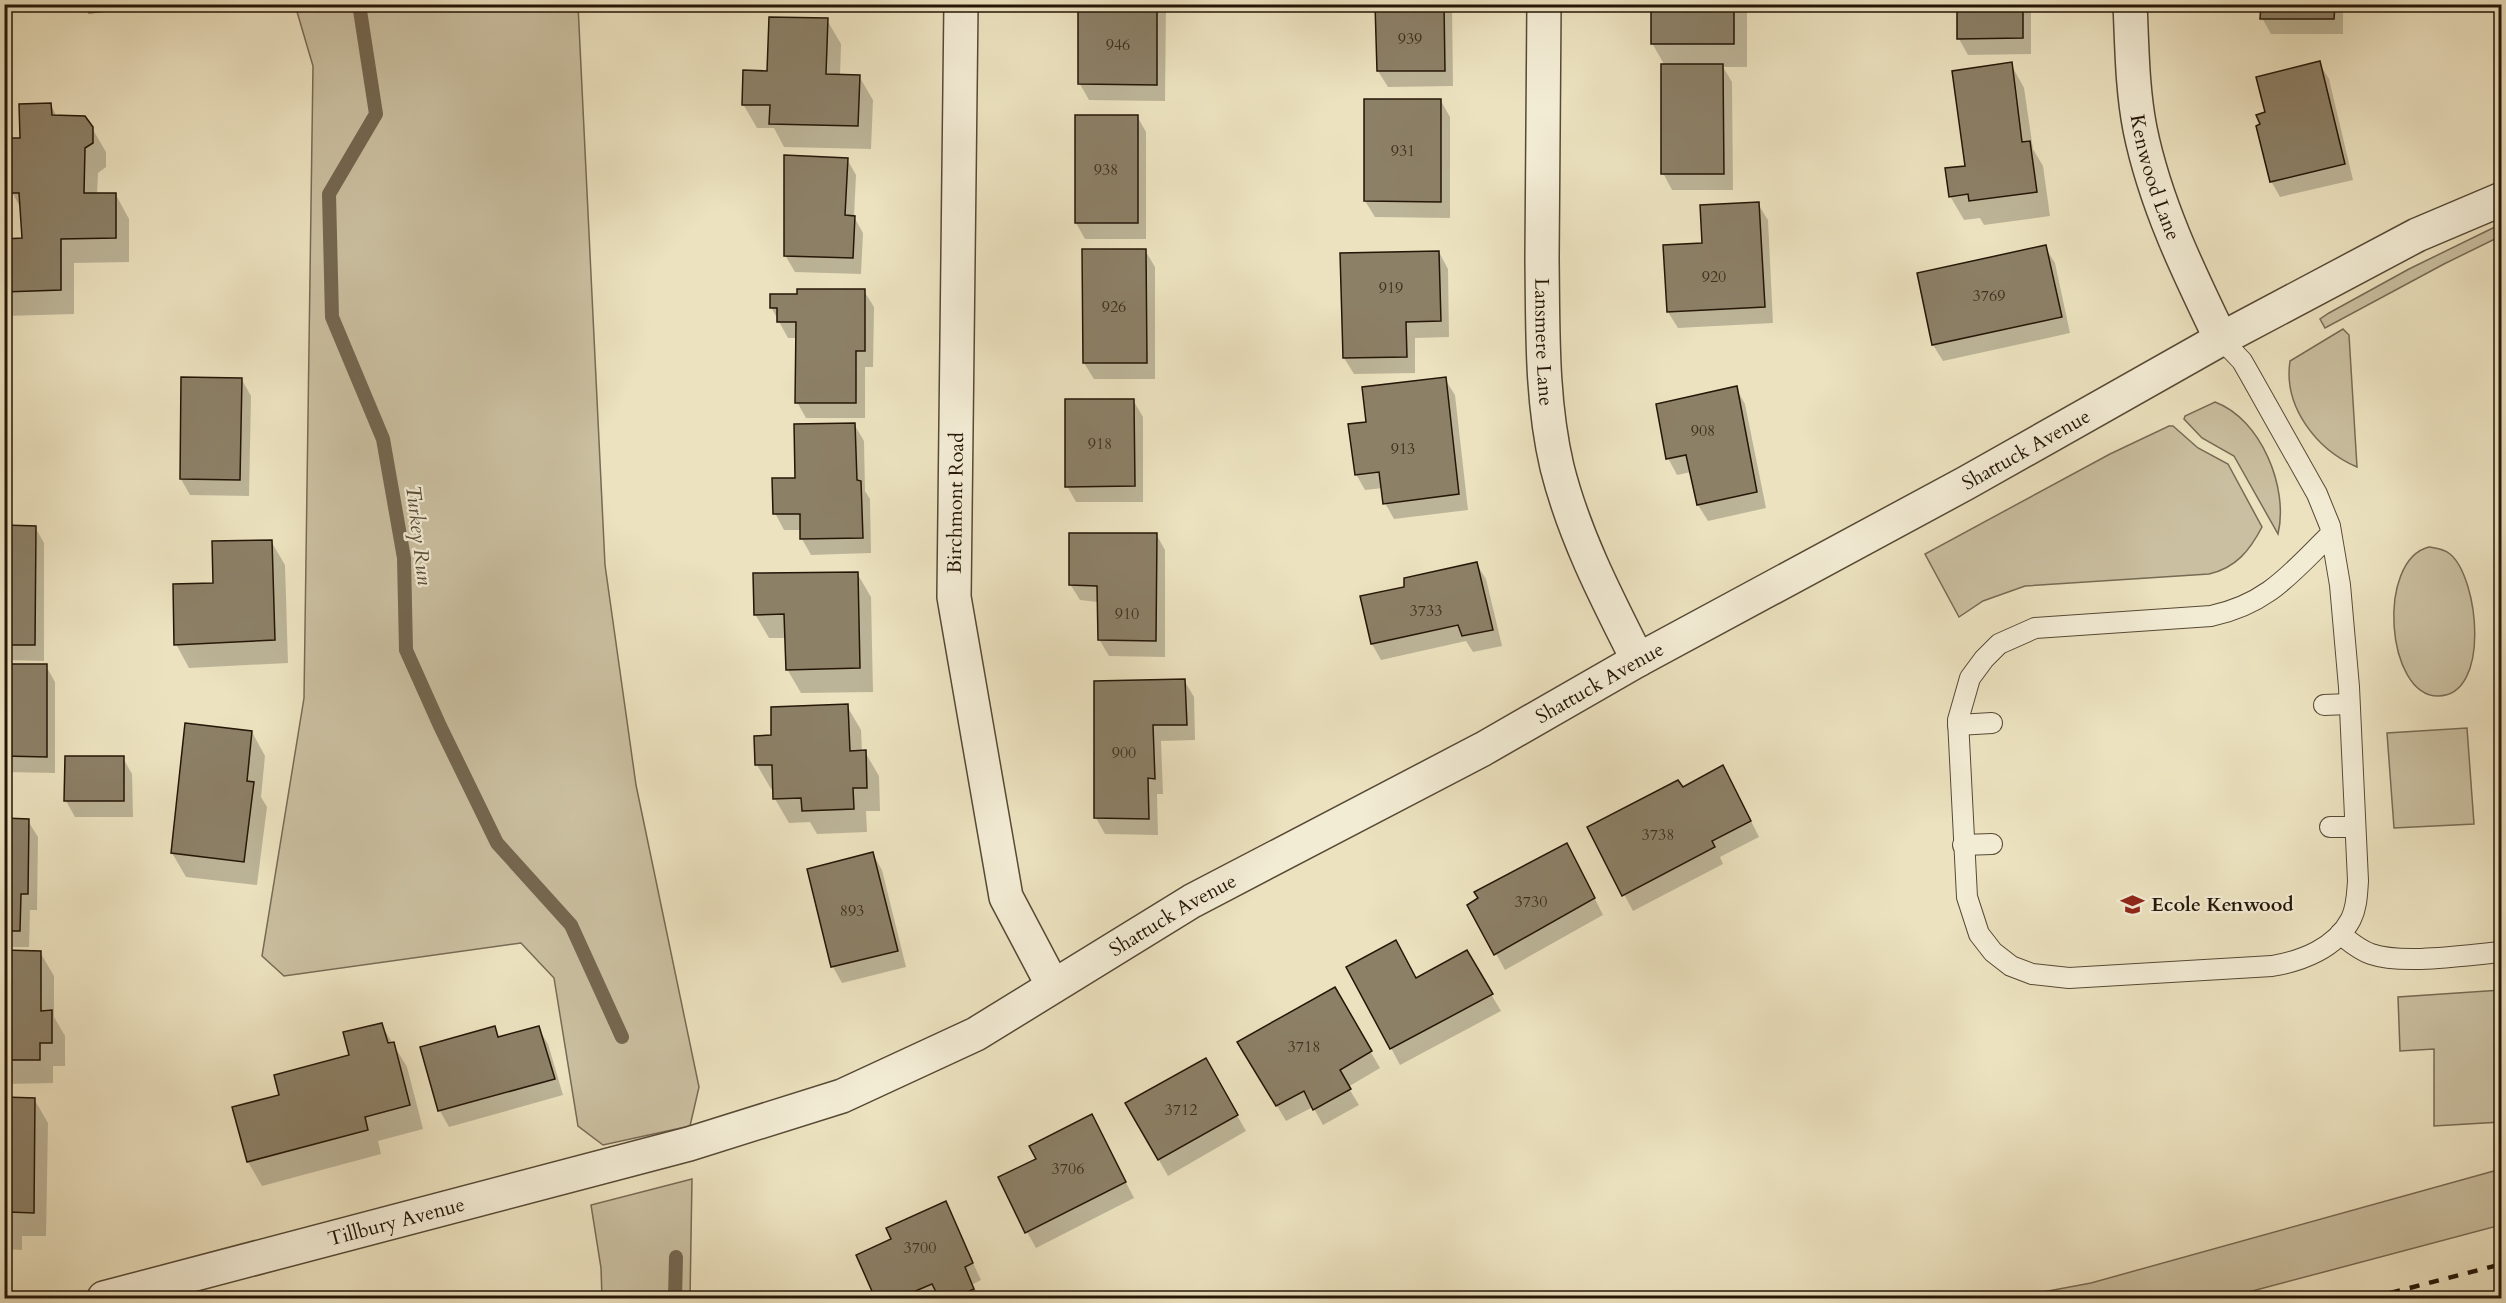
<svg xmlns="http://www.w3.org/2000/svg" width="2506" height="1303" viewBox="0 0 2506 1303" font-family="Cardo,serif">
	<rect width="100%" height="100%" fill="#ece2bf"/>
	<filter id="stains"><feTurbulence type="fractalNoise" baseFrequency=".00333" numOctaves="4"/><feColorMatrix values="0 0 0 0 .2 0 0 0 0 .09 0 0 0 0 .02 0 0 0 .5 -.17"/></filter>
	<radialGradient id="worn" r=".72"><stop offset=".6" stop-color="#630" stop-opacity="0"/><stop offset="1" stop-color="#630" stop-opacity=".3"/></radialGradient>
	<g fill="#cabfa0" stroke="#786a54" stroke-width="1.5">
		<polygon points="82,5 165,5 89,13"/>
		<polygon points="295,5 578,5 605,565 636,785 699,1087 690,1126 603,1145 578,1126 554,978 521,943 284,976 262,956 304,698 313,66"/>
		<polygon points="2501,224 2501,236 2444,264 2325,328 2320,319 2329,313 2409,269"/>
		<path d="M2343 329 2349 335 2357 467C2317 450 2283 407 2290 361Z"/>
		<path d="M2215 402C2261 419 2289 488 2278 534L2234 456 2202 438 2184 419 2185 416Z"/>
		<path d="M2169 426H2173L2198 448 2228 464 2262 527C2250 550 2236 568 2209 574L2025 586 1983 601 1959 617 1925 554 2110 454Z"/>
		<path d="M2429 547C2436 548 2444 549 2450 554 2479 578 2491 696 2438 696 2386 696 2376 560 2429 547Z"/>
		<polygon points="2467,728 2474,824 2394,828 2387,733"/>
		<polygon points="2501,990 2501,1122 2434,1126 2434,1049 2400,1051 2398,997"/>
		<polygon points="2501,1169 2501,1225 2226,1298 2010,1298 2091,1283"/>
		<polygon points="692,1179 690,1298 602,1298 601,1268 591,1205"/>
	</g>
	<g fill="#0003">
		<polygon points="804,4 872,4 872,9 807,8"/>
		<polygon points="1080,4 1166,4 1165,101 1089,100 1080,84"/>
		<polygon points="1377,4 1452,4 1453,86 1388,87 1378,71"/>
		<polygon points="1676,4 1747,4 1747,67 1723,67 1732,82 1733,190 1672,190 1663,173 1665,66 1652,43"/>
		<polygon points="1958,4 2031,4 2031,54 1968,55 1959,39"/>
		<polygon points="2262,4 2343,4 2343,34 2271,34 2262,18"/>
		<polygon points="827,20 841,44 840,76 859,76 873,100 871,149 784,147 774,128 757,128 743,104 769,73"/>
		<polygon points="2319,63 2329,79 2353,180 2280,197 2271,181 2261,125 2267,113"/>
		<polygon points="2011,64 2024,88 2033,149 2043,166 2050,216 1984,225 1980,218 1964,220 1950,196 1967,167"/>
		<polygon points="1366,100 1441,101 1450,117 1450,218 1375,217 1365,201"/>
		<polygon points="51,105 57,117 92,128 106,152 106,167 98,173 97,194 116,195 129,219 129,262 74,263 74,314 4,316 4,240 23,239 21,209 12,192 21,139"/>
		<polygon points="1137,116 1146,132 1146,239 1085,239 1076,223"/>
		<polygon points="847,159 856,175 854,217 863,233 861,274 795,272 785,255"/>
		<polygon points="1758,204 1768,220 1773,323 1678,328 1668,312 1703,245"/>
		<polygon points="2045,247 2055,263 2070,333 1943,361 1933,345"/>
		<polygon points="1145,250 1155,267 1155,379 1094,379 1084,363"/>
		<polygon points="1439,252 1448,269 1449,337 1415,338 1415,373 1354,374 1344,358"/>
		<polygon points="864,291 874,307 873,367 865,367 865,418 806,418 797,402 797,338 788,338 771,307"/>
		<polygon points="1445,379 1455,395 1468,510 1394,519 1385,503 1383,488 1365,490 1356,474 1368,423"/>
		<polygon points="242,380 251,396 249,496 190,495 181,479"/>
		<polygon points="1736,388 1745,404 1766,508 1708,521 1698,505 1691,472 1677,475 1668,458"/>
		<polygon points="1133,400 1143,417 1143,502 1076,502 1067,486"/>
		<polygon points="854,424 864,441 865,491 870,499 871,553 811,555 802,539 802,530 784,530 775,513 796,479"/>
		<polygon points="4,527 35,527 44,543 44,661 4,660"/>
		<polygon points="1156,534 1165,550 1165,657 1109,656 1099,639 1098,602 1080,600 1070,584"/>
		<polygon points="271,541 285,565 288,663 189,668 176,644"/>
		<polygon points="1476,563 1486,579 1502,646 1473,652 1466,641 1381,660 1372,644 1405,588"/>
		<polygon points="857,573 871,597 873,692 801,693 787,669 786,638 769,638 755,614"/>
		<polygon points="4,665 46,666 55,682 55,773 4,772"/>
		<polygon points="1184,680 1194,697 1195,740 1161,741 1163,794 1157,794 1158,835 1105,834 1096,818 1095,682"/>
		<polygon points="847,706 861,730 862,752 865,752 879,776 880,811 866,811 867,832 817,834 810,822 789,823 775,799 775,789 771,789 757,765 773,736"/>
		<polygon points="252,732 265,756 261,797 267,807 257,885 186,877 172,853"/>
		<polygon points="123,758 132,774 133,817 75,817 66,801"/>
		<polygon points="1732,783 1759,837 1720,857 1723,864 1633,911 1589,828 1683,789"/>
		<polygon points="4,820 28,821 38,837 37,910 30,910 29,947 4,947"/>
		<polygon points="873,854 882,870 906,967 842,983 833,967 809,870"/>
		<polygon points="1576,861 1603,915 1505,970 1469,905"/>
		<polygon points="4,952 40,952 54,976 54,1017 65,1036 65,1066 53,1066 53,1083 4,1084"/>
		<polygon points="1466,952 1501,1011 1400,1065 1348,967 1416,979"/>
		<polygon points="1334,989 1380,1068 1348,1087 1359,1105 1323,1125 1313,1107 1286,1121 1239,1042"/>
		<polygon points="381,1024 407,1067 423,1129 378,1141 381,1154 262,1186 248,1162 234,1108 280,1096 351,1057"/>
		<polygon points="494,1028 500,1038 538,1028 548,1044 563,1095 449,1127 440,1111 422,1048"/>
		<polygon points="1205,1060 1246,1131 1168,1176 1127,1104"/>
		<polygon points="4,1099 34,1099 48,1123 46,1236 22,1236 22,1250 4,1249"/>
		<polygon points="1099,1130 1134,1198 1036,1248 1027,1232"/>
		<polygon points="945,1203 981,1280 973,1284 979,1298 877,1298 858,1256 893,1240"/>
	</g>
	<g fill="none" stroke-linecap="round" stroke-linejoin="round">
		<g stroke="#746750" stroke-width="14">
			<polyline points="359,4 376,114 329,194 332,317 383,439 404,558 406,650 440,726 497,843 571,925 622,1037"/>
			<polyline points="675,1298 676,1257"/>
		</g>
	</g>
	<g fill="#8c8067" stroke="#251607" stroke-width="1.5">
		<polygon points="1078,4 1157,4 1157,85 1078,84"/>
		<polygon points="1375,4 1444,4 1445,71 1377,71"/>
		<polygon points="1674,4 1734,4 1734,44 1651,44 1651,5"/>
		<polygon points="1957,4 2023,4 2023,38 1957,39"/>
		<polygon points="2261,4 2335,4 2334,19 2260,19"/>
		<polygon points="769,17 828,18 826,74 860,75 858,126 769,124 770,105 742,105 743,70 767,71"/>
		<polygon points="2320,61 2345,164 2270,182 2256,126 2260,124 2256,115 2265,112 2256,77"/>
		<polygon points="2012,62 2022,142 2030,141 2037,192 1969,201 1968,194 1949,197 1945,168 1965,166 1952,71"/>
		<polygon points="1661,64 1723,64 1724,174 1661,174"/>
		<polygon points="1364,99 1441,99 1441,202 1364,201"/>
		<polygon points="51,103 52,115 85,116 93,127 93,143 85,148 84,193 116,193 116,238 61,239 61,290 4,292 4,239 22,238 19,193 11,193 8,138 20,138 19,104"/>
		<rect x="1075" y="115" width="63" height="108"/>
		<polygon points="784,155 848,158 845,215 855,216 853,258 784,256"/>
		<polygon points="1759,202 1765,307 1667,312 1663,245 1702,243 1700,205"/>
		<polygon points="2046,245 2062,317 1932,345 1917,273"/>
		<polygon points="1082,249 1146,249 1147,363 1083,363"/>
		<polygon points="1439,251 1441,321 1406,322 1407,357 1343,358 1340,253"/>
		<polygon points="797,289 865,289 865,351 856,351 856,403 795,403 796,322 777,322 777,308 770,308 770,294 797,294"/>
		<polygon points="181,377 242,378 240,480 180,479"/>
		<polygon points="1446,377 1459,494 1383,504 1379,472 1355,475 1348,424 1366,422 1362,387"/>
		<polygon points="1737,386 1757,492 1697,505 1686,455 1666,459 1656,404"/>
		<polygon points="1065,399 1134,399 1135,486 1065,487"/>
		<polygon points="855,423 857,480 861,481 863,538 800,539 800,514 773,514 772,478 795,478 794,424"/>
		<polygon points="4,525 36,526 35,645 4,645"/>
		<polygon points="1069,533 1157,533 1156,641 1098,640 1097,586 1069,585"/>
		<polygon points="272,540 275,640 174,645 173,584 213,583 212,541"/>
		<polygon points="1477,562 1493,630 1462,636 1458,625 1371,644 1360,596 1404,587 1404,578"/>
		<polygon points="858,572 860,668 786,670 784,614 754,615 753,573"/>
		<polygon points="2496,584 2502,584 2501,699"/>
		<polygon points="4,664 47,664 47,757 4,756"/>
		<polygon points="1185,679 1187,725 1153,725 1155,779 1148,778 1149,819 1094,818 1094,681"/>
		<polygon points="848,704 850,751 866,750 867,788 853,788 854,809 802,811 801,798 773,799 772,765 755,765 754,736 771,735 771,707"/>
		<polygon points="185,723 252,731 247,781 254,782 244,862 171,853"/>
		<polygon points="65,756 124,756 124,801 64,801"/>
		<polygon points="1723,765 1751,821 1712,841 1715,847 1622,896 1587,827 1678,780 1683,787"/>
		<polygon points="4,818 29,819 28,894 21,894 20,931 4,931"/>
		<polygon points="1567,843 1595,898 1494,955 1467,905 1478,898 1474,892"/>
		<polygon points="873,852 898,951 831,967 807,869"/>
		<polygon points="1396,940 1416,978 1467,950 1493,994 1390,1049 1346,967"/>
		<polygon points="4,950 41,951 41,1011 52,1010 52,1043 40,1043 40,1060 4,1060"/>
		<polygon points="1335,987 1372,1051 1340,1070 1351,1089 1313,1110 1304,1091 1276,1106 1237,1042"/>
		<polygon points="382,1023 388,1043 394,1042 410,1105 365,1117 368,1130 247,1162 232,1107 279,1095 274,1075 349,1055 343,1032"/>
		<polygon points="495,1026 498,1037 539,1026 555,1079 438,1111 420,1047"/>
		<polygon points="1206,1058 1238,1115 1158,1160 1125,1103"/>
		<polygon points="4,1097 35,1098 34,1213 9,1212 9,1226 4,1226"/>
		<polygon points="1092,1114 1126,1182 1025,1233 998,1177 1036,1159 1029,1146"/>
		<polygon points="946,1201 973,1263 965,1267 974,1289 953,1298 939,1298 932,1284 899,1298 875,1298 856,1255 891,1239 886,1228"/>
	</g>
	<g fill="none" stroke-linecap="round" stroke-linejoin="round">
		<defs>
			<g id="lane">
				<path d="M2221 339 2242 361 2250 375 2317 494 2330 526 2340 585 2349 687 2358 881C2357 894 2357 907 2351 919 2336 948 2302 961 2272 966L2069 978 2032 974 2011 966 1993 952 1979 934 1967 897 1958 720 1970 678 1984 659 1999 644 2035 628 2211 616C2268 604 2291 573 2331 534"/>
				<polyline points="2324,705 2349,704"/>
				<polyline points="1958,725 1992,723"/>
				<polyline points="2330,827 2355,827"/>
				<polyline points="1963,845 1992,844"/>
				<path d="M2340 934C2349 941 2359 950 2371 954 2403 965 2466 955 2502 952"/>
			</g>
			<g id="street">
				<polyline points="961,4 954,597 1006,897 1053,986"/>
				<path id="s1" d="M1544 4C1543 89 1542 174 1542 259 1543 328 1541 399 1557 467 1574 535 1606 597 1638 660"/>
				<path id="s2" d="M2130 4C2132 46 2132 88 2140 129 2155 203 2188 271 2221 339"/>
				<path id="s3" d="M104 1298 689 1144 842 1096 976 1034 1192 901 1483 749 1638 660 1966 483 2221 339 2417 235 2502 199"/>
			</g>
		</defs>
		<use href="#lane" stroke="#574935" stroke-width="22"/>
		<use href="#street" stroke="#574935" stroke-width="36"/>
		<use href="#lane" stroke="#f3ecd5" stroke-width="20"/>
		<use href="#street" stroke="#f3ecd5" stroke-width="33"/>
		<g stroke="#251607" stroke-width="4.5" stroke-dasharray="10 10" stroke-linecap="butt">
			<polyline points="2371,1298 2502,1264"/>
			<polyline points="2477,1298 2502,1292"/>
		</g>
	</g>
	<defs>
		<symbol id="school-bare" viewBox="-9 -9 18 18"><path d="M0-5L7-2L0 1L-7-2ZM-4 1L0 2.5L4 1V4Q0 6-4 4Z" fill="#8f2418" stroke="#f3ecd5" stroke-width="2.5" paint-order="stroke"/></symbol>
	</defs>
	<g fill-rule="evenodd">
		<use href="#school-bare" x="2116" y="888" width="33" height="33"/>
	</g>
	<g text-anchor="middle" stroke-width="4.5" stroke-linejoin="round" paint-order="stroke">
		<g font-size="16" fill="#3f301f">
			<text x="1410" y="44">939</text>
			<text x="1118" y="50">946</text>
			<text x="1403" y="156">931</text>
			<text x="1106" y="175">938</text>
			<text x="1714" y="282">920</text>
			<text x="1391" y="293">919</text>
			<text x="1989" y="301">3769</text>
			<text x="1114" y="312">926</text>
			<text x="1703" y="436">908</text>
			<text x="1100" y="449">918</text>
			<text x="1403" y="454">913</text>
			<text x="1426" y="616">3733</text>
			<text x="1127" y="619">910</text>
			<text x="1124" y="758">900</text>
			<text x="1658" y="840">3738</text>
			<text x="1531" y="907">3730</text>
			<text x="852" y="916">893</text>
			<text x="1304" y="1052">3718</text>
			<text x="1181" y="1115">3712</text>
			<text x="1068" y="1174">3706</text>
			<text x="920" y="1253">3700</text>
		</g>
		<g font-size="20" fill="#251607" stroke="#f3ecd5">
			<text dy="7" stroke="none"><textPath href="#s2" startOffset="176">Kenwood Lane</textPath></text>
			<text dy="7" stroke="none"><textPath href="#s1" startOffset="338">Lansmere Lane</textPath></text>
			<text dy="7" stroke="none"><textPath href="#s3" startOffset="2115">Shattuck Avenue</textPath></text>
			<text transform="translate(955 503) rotate(-89)" y="7">Birchmont Road</text>
			<text dy="7" stroke="none"><textPath href="#s3" startOffset="1629">Shattuck Avenue</textPath></text>
			<text dy="7" stroke="none"><textPath href="#s3" startOffset="1143">Shattuck Avenue</textPath></text>
			<text dy="7" stroke="none"><textPath href="#s3" startOffset="302">Tillbury Avenue</textPath></text>
		</g>
		<g font-size="20" font-weight="bold" fill="#251607" stroke="#f3ecd5" text-anchor="start">
			<text x="2151" y="911">Ecole Kenwood</text>
		</g>
		<g font-size="21" font-style="italic" fill="#594c37" stroke="#f3ecd5">
			<text transform="translate(419 535) rotate(83)" y="7">Turkey Run</text>
		</g>
	</g>
	<rect width="2506" height="1303" fill="none" stroke="#ece2bf" stroke-width="24"/>
	<rect x="6" y="6" width="2494" height="1291" fill="none" stroke="#251607" stroke-width="3"/>
	<rect x="12" y="12" width="2482" height="1279" fill="none" stroke="#251607" stroke-width="1.5"/>
	<rect width="100%" height="100%" filter="url(#stains)"/>
	<rect width="100%" height="100%" fill="url(#worn)"/>
</svg>
